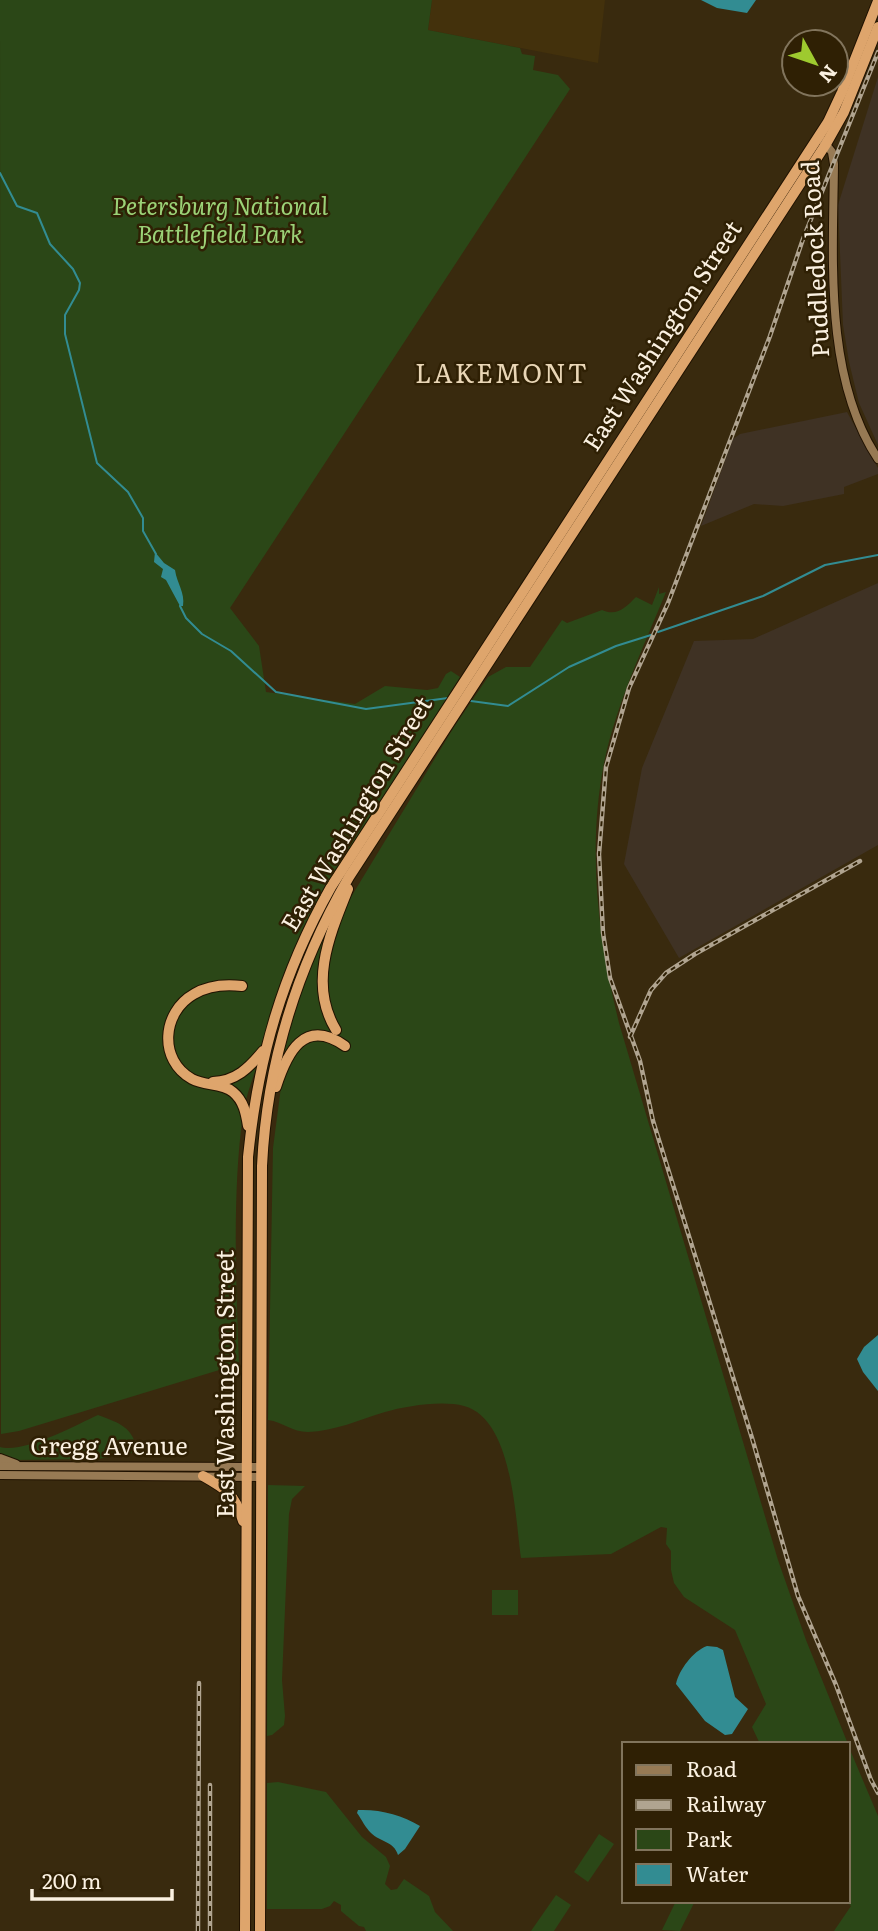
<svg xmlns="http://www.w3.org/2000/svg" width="878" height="1931" viewBox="0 0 878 1931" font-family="Literata,serif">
	<rect width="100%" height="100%" fill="#392a0e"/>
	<polygon fill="#43310c" points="432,0 605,0 598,63 428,30"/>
	<g fill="#3f3224">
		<polygon points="878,77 878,445 859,403 849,362 843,325 838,205"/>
		<polygon points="847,412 878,468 878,474 844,487 844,494 783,506 754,504 701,526 733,439 740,434"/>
		<polygon points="878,583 878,845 679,958 624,864 642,768 694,641 753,639"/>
	</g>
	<g fill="#2b4717">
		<path d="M0 0H432L428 30 520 48 522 54 535 56 533 70 558 75 570 89 230 608 259 646 266 692 355 704 385 686 427 690 438 688 446 674 451 671 460 677 316 904C289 956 274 1001 259 1058 254 1076 246 1095 243 1114 232 1192 236 1285 239 1364L19 1431 1 1434Z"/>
		<path d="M659 587V594L666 592C643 648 616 705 604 763 587 851 598 938 619 1023L778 1560 806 1640 848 1744H760L752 1727 766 1704 735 1630 684 1597 674 1583 671 1570V1551L666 1544 667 1528 661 1527 611 1554 521 1558C515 1518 513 1419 464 1406 442 1400 406 1406 385 1412 359 1420 335 1431 308 1432 292 1432 283 1422 268 1420L273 1148 281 1087 288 1051 285 1052 283 1049 300 991 331 916 348 902 454 727 488 677 506 667H530L562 620 567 623 602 610C617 617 626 607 636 597L652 605Z"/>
		<path d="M98 1415C121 1424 132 1426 138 1452L98 1459 16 1460 0 1453V1447C23 1454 76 1425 98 1415Z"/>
		<polygon points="268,1485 305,1486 292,1499 289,1514 282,1680 285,1716 284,1725 272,1735 267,1736"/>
		<rect x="492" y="1590" width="26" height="25"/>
		<polygon points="848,1745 878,1816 878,1931 834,1931 851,1906 846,1901 848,1901"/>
		<polygon points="278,1782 326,1792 362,1837 386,1857 390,1866 385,1884 391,1890 397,1889 404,1879 429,1896 435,1912 453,1931 366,1931 364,1927 359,1926 341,1911 341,1905 334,1901 330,1906 322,1909 267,1909 267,1783"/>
		<polygon points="599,1834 614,1844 588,1882 574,1872"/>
		<polygon points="556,1895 571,1905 554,1931 531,1931"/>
		<polygon points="676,1901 695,1901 680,1931 662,1930"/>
	</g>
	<g fill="#328c92">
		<polygon points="701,0 756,0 747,13 717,8"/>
		<path d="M155 552 164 563 175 570C177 584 185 592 183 606H180L166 580 161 577 163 569 154 562Z"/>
		<polygon points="878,1335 878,1391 863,1372 857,1359 864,1347"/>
		<path d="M707 1646 717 1647 723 1650 735 1697 748 1709 732 1734 725 1735 705 1721 676 1684C679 1670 693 1651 707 1646Z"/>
		<path d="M358 1810C380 1809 402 1815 420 1826L405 1849 398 1855C394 1841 380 1842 371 1833 365 1827 362 1820 357 1813Z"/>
	</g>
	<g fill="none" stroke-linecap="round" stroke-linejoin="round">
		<g stroke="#328c92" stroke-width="2">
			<polyline points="0,173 17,206 37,213 50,244 73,269 80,283 79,290 65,315 65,334 97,463 128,492 143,518 143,531 156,554"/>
			<polyline points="180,606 186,618 202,634 231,651 276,692 366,709 448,698"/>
			<polyline points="658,632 763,596 825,565 878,555"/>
			<polyline points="471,701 508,706 569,667 616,646 651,635"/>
		</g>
		<defs>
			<g id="secondary">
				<path d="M823 141 832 152 834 164C833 259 824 378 878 459"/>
				<polyline points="0,1458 16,1464"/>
				<polyline points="0,1466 261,1467"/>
				<polyline points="0,1475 261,1477"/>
			</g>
			<g id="highway">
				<path d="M242 986C225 984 209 985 194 994 162 1012 158 1060 192 1079 205 1086 222 1083 233 1092 244 1101 246 1114 248 1126"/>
				<path d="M336 1030C308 984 330 934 348 889"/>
				<path d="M213 1082C236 1081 249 1068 263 1051"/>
				<path d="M276 1087C287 1053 304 1017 345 1046"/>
				<path d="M203 1476C226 1489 235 1494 243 1521"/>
				<path d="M245 1931 248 1157C258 1058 282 974 331 887L828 122 842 92 878 1"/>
				<path d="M260 1931 262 1166C267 1062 297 967 349 877L826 144 844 112 878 27"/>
			</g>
		</defs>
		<use href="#secondary" stroke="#201200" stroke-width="10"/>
		<use href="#highway" stroke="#201200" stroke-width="12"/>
		<use href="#secondary" stroke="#977a54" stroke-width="8"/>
		<use href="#highway" stroke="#dea56c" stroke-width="10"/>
		<defs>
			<g id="rail">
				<polyline points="878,52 803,239 770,336 668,603 629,688 606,767 599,854 603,933 610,978 640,1061 653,1121 752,1438 798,1596 836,1685 871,1780 878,1793"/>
				<polyline points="630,1037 651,990 666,973 695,954 860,861"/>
				<polyline points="198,1931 199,1683"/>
				<polyline points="210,1931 210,1785"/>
			</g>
		</defs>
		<use href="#rail" stroke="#b0a490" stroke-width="4.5"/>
		<use href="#rail" stroke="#2f2004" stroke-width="2" stroke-dasharray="5" stroke-linecap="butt"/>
	</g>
	<g text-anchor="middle" stroke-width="5" stroke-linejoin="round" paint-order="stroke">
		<g font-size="24" font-style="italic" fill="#9bd277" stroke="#2f2004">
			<text x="220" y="215">Petersburg National<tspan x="220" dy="28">Battlefield Park</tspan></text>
		</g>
		<g font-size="24" fill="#fbf1e1" stroke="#2f2004">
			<text transform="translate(816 259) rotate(-93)" y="8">Puddledock Road</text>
			<text transform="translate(663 336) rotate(-57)" y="8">East Washington Street</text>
			<text transform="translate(357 814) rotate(-59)" y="8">East Washington Street</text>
			<text transform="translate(226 1384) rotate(-90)" y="8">East Washington Street</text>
			<text x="109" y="1455">Gregg Avenue</text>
		</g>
		<g font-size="26" letter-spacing="2" fill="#e9d6b6" stroke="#2f2004">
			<text x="502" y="383">LAKEMONT</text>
		</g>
	</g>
	<rect x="622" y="1742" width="228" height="161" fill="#2f2004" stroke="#81745c" stroke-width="2"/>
	<rect x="636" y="1765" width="35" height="10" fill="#977a54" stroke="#81745c" stroke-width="2"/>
	<text x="686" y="1777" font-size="21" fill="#fbf1e1">Road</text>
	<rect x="636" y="1800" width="35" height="10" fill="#b0a490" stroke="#81745c" stroke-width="2"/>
	<text x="686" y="1812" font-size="21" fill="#fbf1e1">Railway</text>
	<rect x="636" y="1829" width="35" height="21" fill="#2b4717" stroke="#81745c" stroke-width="2"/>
	<text x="686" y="1847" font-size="21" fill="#fbf1e1">Park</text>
	<rect x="636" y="1864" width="35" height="21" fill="#328c92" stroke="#81745c" stroke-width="2"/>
	<text x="686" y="1882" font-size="21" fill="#fbf1e1">Water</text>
	<g transform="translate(815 63) rotate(130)"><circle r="33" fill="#2f2004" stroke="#81745c" stroke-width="2"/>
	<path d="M0-5L12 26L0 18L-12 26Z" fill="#9eca2f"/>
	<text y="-10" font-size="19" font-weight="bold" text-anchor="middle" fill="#fbf1e1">N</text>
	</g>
	<path d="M32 1889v10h140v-10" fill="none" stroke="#fbf1e1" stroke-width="3.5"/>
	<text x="42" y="1889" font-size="21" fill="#fbf1e1" stroke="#2f2004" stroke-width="5" paint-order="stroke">200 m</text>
</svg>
